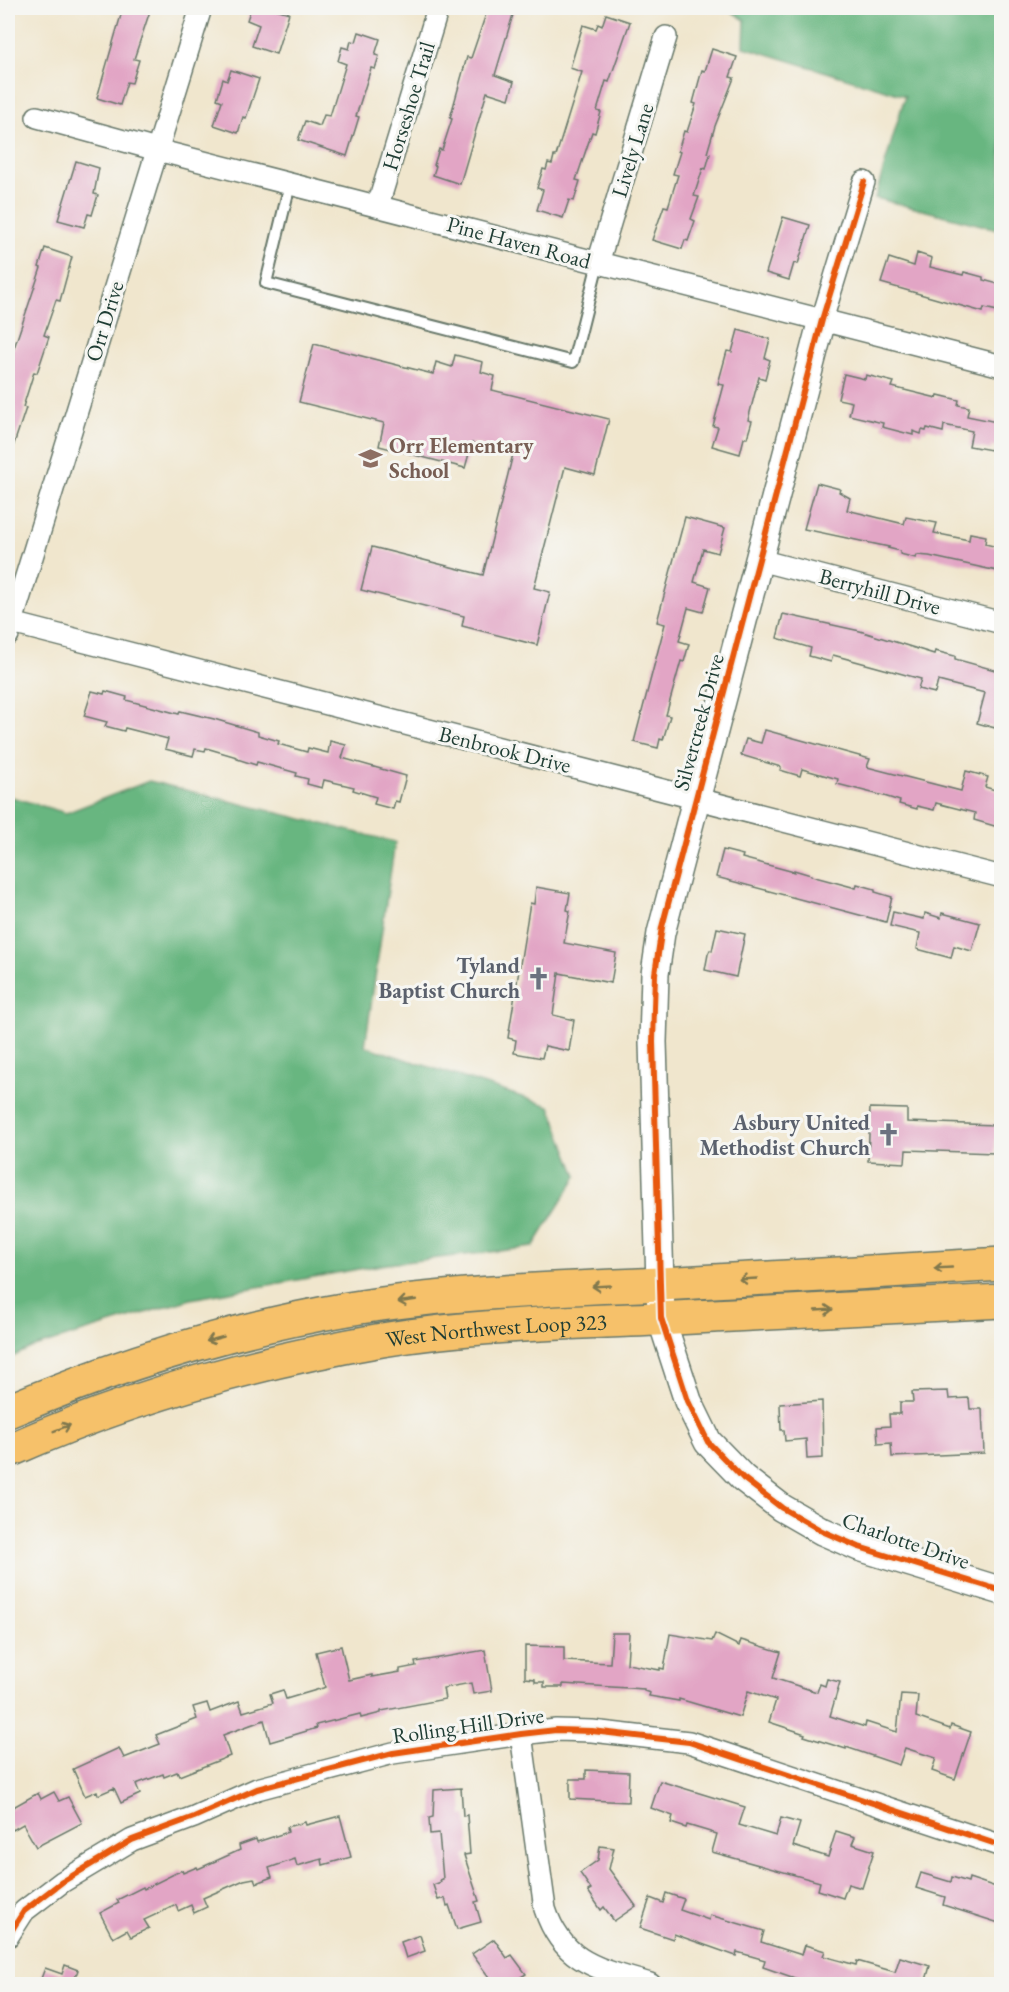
<svg xmlns="http://www.w3.org/2000/svg" width="1009" height="1992" viewBox="0 0 1009 1992" font-family="'EB Garamond',serif">
	<rect width="100%" height="100%" fill="#f6f6f2"/>
	<filter id="ink" filterUnits="userSpaceOnUse"><feTurbulence type="fractalNoise" baseFrequency=".0167" numOctaves="2"/><feDisplacementMap in="SourceGraphic" scale="12" xChannelSelector="R" yChannelSelector="G"/><feConvolveMatrix kernelMatrix="1 2 1 2 8 2 1 2 1" color-interpolation-filters="sRGB"/></filter>
	<filter id="wash" filterUnits="userSpaceOnUse"><feTurbulence type="fractalNoise" baseFrequency=".008" numOctaves="4" result="noise"/><feDisplacementMap in="SourceGraphic" scale="24" xChannelSelector="R" yChannelSelector="G"/><feGaussianBlur stdDeviation="1.35" result="paint"/><feColorMatrix in="noise" values="0 0 0 0 0 0 0 0 0 0 0 0 0 0 0 0 0 1.4 0 .05"/><feComposite in="paint" operator="in"/></filter>
	<g filter="url(#wash)">
		<rect width="100%" height="100%" fill="#f0e6cd"/>
		<g fill="#68b680" stroke="#447a5a" stroke-width="1.5">
			<polygon points="726,8 1001,8 1001,230 875,198 905,96 744,47 745,20"/>
			<polygon points="149,781 395,842 365,1046 550,1106 577,1176 533,1247 387,1264 191,1299 31,1348 8,1359 8,796 66,813"/>
		</g>
		<g id="blocks">
			<g fill="#e2a5c5">
				<polygon points="123,8 151,8 134,59 139,60 132,83 127,82 120,105 97,98"/>
				<polygon points="251,8 273,8 289,13 276,54 252,46 259,25 247,20"/>
				<polygon points="488,8 515,8 495,75 514,82 509,99 487,92 460,184 433,175 436,166 434,165 439,149 442,150 452,119 450,118 467,57 471,58"/>
				<polygon points="606,14 630,22 609,82 606,81 597,111 601,112 595,133 592,132 576,180 580,181 574,201 569,200 563,218 537,210 543,190 537,188 543,169 546,170 548,163 552,164 554,156 556,156 582,72 570,68 583,25 596,29 598,24 602,26"/>
				<polygon points="359,32 380,39 375,55 379,56 375,69 371,68 356,116 359,117 347,156 298,140 305,121 320,126 324,115 330,116 346,64 338,61 342,47 349,49 351,41 356,42"/>
				<polygon points="712,49 737,57 730,77 734,78 715,126 707,153 710,154 706,169 703,168 694,196 699,197 691,219 695,221 688,241 685,240 682,249 652,240 664,206 668,207 678,175 673,174 680,152 678,151 684,131 687,132 696,104 693,103 702,70 705,71"/>
				<polygon points="231,70 259,79 246,118 243,117 238,133 214,125 222,101 217,99 223,79 227,81"/>
				<polygon points="76,161 99,168 94,194 98,195 92,215 88,214 84,227 58,220"/>
				<polygon points="783,217 810,225 798,264 794,263 789,280 766,273"/>
				<polygon points="45,248 72,257 60,301 56,300 44,335 49,337 37,373 34,372 23,407 26,408 10,456 8,456 8,346 14,348 41,268 39,267"/>
				<polygon points="917,253 932,258 930,267 963,275 964,272 983,277 983,280 1002,285 1002,312 984,308 983,312 881,283 889,258 914,266"/>
				<polygon points="738,330 770,339 765,358 770,360 765,379 759,377 748,420 752,421 747,438 744,438 740,454 712,446 718,427 713,426 724,385 718,384 727,351 732,352"/>
				<polygon points="314,344 433,374 436,362 452,367 455,355 483,362 481,372 495,376 492,390 609,419 595,475 565,467 534,588 550,592 537,645 462,626 464,616 361,590 372,547 483,575 513,454 472,443 465,468 379,446 384,423 299,402"/>
				<polygon points="844,374 865,379 866,375 894,382 892,387 937,398 938,395 959,400 958,405 969,407 967,416 1002,423 1002,448 992,446 991,450 969,446 972,431 944,425 943,432 927,428 926,431 922,430 921,434 913,431 913,435 882,427 883,423 849,415 852,402 838,399"/>
				<polygon points="817,483 840,489 839,492 850,498 847,510 904,524 906,517 937,523 934,533 969,540 970,533 986,536 985,544 1002,548 1002,572 929,556 917,555 916,558 900,554 900,551 888,548 889,547 804,529"/>
				<polygon points="685,517 725,528 718,553 703,549 694,582 710,587 703,612 688,608 679,641 689,644 684,662 681,661 666,715 670,716 663,740 660,739 658,748 634,742 665,624 657,622"/>
				<polygon points="783,614 860,631 934,654 935,651 955,656 955,659 1002,672 1002,714 999,713 995,728 977,723 985,693 938,681 935,693 918,689 921,679 833,655 831,662 809,656 811,648 777,638"/>
				<polygon points="92,691 104,694 105,691 127,697 126,700 179,714 180,711 214,719 258,732 258,735 279,741 278,744 307,752 308,748 328,753 330,741 346,745 342,758 406,776 399,802 395,801 393,809 374,804 376,797 353,790 354,787 324,780 322,788 307,784 308,779 296,776 297,773 257,762 256,765 237,759 237,757 206,748 205,751 195,749 193,756 165,749 168,739 125,728 124,731 105,726 107,722 84,716"/>
				<polygon points="765,730 870,759 867,767 961,791 966,771 988,777 985,787 1002,792 1002,815 998,827 974,820 975,813 936,803 934,810 917,806 917,809 899,804 900,801 884,796 837,784 838,779 802,769 800,776 780,770 781,767 741,755 746,739 761,743"/>
				<polygon points="723,850 743,855 742,858 794,872 794,870 811,875 811,876 856,888 857,884 875,889 875,892 892,897 886,922 716,877"/>
				<polygon points="536,887 570,893 567,910 570,911 564,943 616,953 611,983 559,973 553,1015 574,1020 569,1051 545,1046 542,1058 514,1053 516,1040 508,1038 530,903 534,904"/>
				<polygon points="893,912 924,919 925,913 941,918 942,913 980,923 972,951 954,946 951,958 917,949 920,933 890,926"/>
				<polygon points="717,928 745,934 736,977 705,970 708,954 710,950 712,951"/>
				<polygon points="870,1108 907,1109 907,1122 996,1125 995,1153 906,1150 905,1163 868,1161"/>
				<polygon points="948,1391 949,1399 969,1398 970,1409 982,1409 984,1453 892,1457 891,1443 878,1444 877,1427 890,1426 889,1414 900,1414 900,1402 913,1402 912,1392"/>
				<polygon points="822,1401 823,1458 807,1459 806,1439 785,1441 784,1430 781,1430 780,1404"/>
				<polygon points="612,1633 629,1633 627,1664 660,1670 660,1668 664,1669 670,1634 712,1641 715,1634 739,1646 741,1640 781,1652 773,1678 817,1692 820,1684 825,1686 827,1679 840,1682 830,1716 865,1727 866,1722 897,1732 901,1694 918,1695 916,1717 950,1729 951,1725 971,1732 955,1779 932,1771 936,1758 905,1748 899,1765 846,1747 846,1749 804,1736 805,1734 769,1722 776,1700 748,1691 740,1717 679,1699 679,1701 649,1696 650,1693 644,1691 644,1689 563,1684 563,1687 544,1687 544,1682 535,1682 535,1679 525,1678 525,1646 564,1647 564,1661 610,1663"/>
				<polygon points="341,1646 349,1680 372,1675 372,1677 400,1672 400,1669 416,1666 415,1662 485,1650 492,1691 473,1694 471,1683 443,1688 445,1699 381,1711 381,1713 361,1718 360,1714 316,1725 317,1728 270,1742 264,1720 223,1735 230,1756 179,1776 177,1772 164,1777 163,1774 136,1784 140,1794 121,1803 114,1788 98,1795 97,1791 85,1796 73,1769 119,1748 124,1758 160,1744 156,1735 197,1719 193,1707 207,1703 210,1712 239,1701 243,1712 273,1703 270,1694 283,1690 286,1699 323,1688 325,1687 316,1652"/>
				<polygon points="586,1770 629,1772 628,1802 570,1799 570,1779 586,1779"/>
				<polygon points="660,1781 745,1807 739,1825 776,1836 781,1818 800,1823 793,1846 828,1857 836,1831 855,1837 852,1844 874,1851 862,1888 848,1884 843,1898 818,1890 820,1882 712,1852 717,1834 687,1825 686,1828 671,1823 673,1816 651,1808"/>
				<polygon points="461,1788 463,1816 467,1815 470,1854 464,1855 479,1901 475,1902 481,1922 457,1929 449,1905 447,1906 445,1898 438,1900 433,1885 441,1882 440,1880 443,1879 439,1833 430,1834 429,1818 433,1817 434,1790"/>
				<polygon points="54,1792 59,1801 68,1797 82,1823 36,1847 23,1824 13,1830 8,1821 8,1810 38,1793 41,1799"/>
				<polygon points="340,1816 351,1857 323,1865 322,1859 297,1866 295,1859 269,1868 272,1877 256,1883 254,1878 244,1880 203,1898 207,1907 194,1913 191,1905 178,1911 176,1905 144,1920 149,1928 131,1937 127,1930 113,1938 100,1913 119,1903 117,1900 143,1887 144,1889 182,1870 183,1873 197,1867 198,1869 240,1850 239,1845 256,1839 257,1842 288,1832 287,1827 305,1822 306,1825"/>
				<polygon points="600,1846 614,1848 609,1869 636,1906 614,1921 604,1907 601,1910 588,1891 591,1889 580,1873 598,1860"/>
				<polygon points="921,1873 951,1882 952,1877 968,1882 969,1878 1002,1889 1002,1924 943,1905 945,1897 916,1888"/>
				<polygon points="666,1893 684,1899 680,1910 709,1920 710,1915 764,1931 761,1942 802,1955 805,1945 825,1951 823,1956 856,1965 857,1961 895,1972 900,1957 930,1966 925,1984 812,1984 763,1967 765,1960 737,1952 736,1956 674,1934 673,1939 640,1928 650,1898 663,1903"/>
				<polygon points="420,1935 425,1951 406,1958 401,1942"/>
				<polygon points="494,1939 507,1958 512,1955 526,1974 521,1977 527,1984 494,1984 472,1954"/>
				<polygon points="65,1965 78,1970 75,1978 86,1982 86,1984 39,1984 45,1968 62,1974"/>
			</g>
		</g>
	</g>
	<g filter="url(#ink)">
		<use href="#blocks" fill-opacity="0" stroke="#68786a" stroke-width="1.5"/>
		<g fill="none" stroke-linecap="round" stroke-linejoin="round">
			<defs>
				<polyline id="service" points="290,184 266,283 573,362 598,263"/>
				<g id="minor">
					<polyline points="37,117 157,150 1002,366"/>
					<polyline points="378,205 438,8"/>
					<polyline points="598,263 666,37"/>
					<polyline points="822,320 864,182"/>
					<polyline points="759,560 1002,623"/>
					<polyline points="8,622 1002,877"/>
					<polyline points="8,635 201,8"/>
					<path d="M521 1734 545 1909C563 1964 600 1969 650 1984"/>
					<polyline points="8,1936 24,1911 62,1882 132,1840 194,1817 257,1789 393,1753 521,1734 556,1730 592,1731 689,1742 1002,1846"/>
				</g>
				<polyline id="tertiary" points="822,320 661,933 655,974 653,1042 661,1318 688,1401 708,1442 743,1478 782,1508 822,1531 859,1547 1002,1591"/>
				<g id="trunk">
					<path d="M8 1411C117 1365 231 1329 348 1309 451 1292 556 1289 661 1284 775 1278 888 1271 1002 1264"/>
					<path id="s1" d="M8 1451C127 1398 254 1362 382 1340 473 1325 565 1323 656 1319 771 1313 886 1307 1002 1301"/>
				</g>
			</defs>
			<use href="#service" stroke="#68786a" stroke-width="14"/>
			<use href="#minor" stroke="#68786a" stroke-width="24"/>
			<use href="#tertiary" stroke="#68786a" stroke-width="30"/>
			<use href="#trunk" stroke="#68786a" stroke-width="36"/>
			<use href="#service" stroke="#fff" stroke-width="10"/>
			<use href="#minor" stroke="#fff" stroke-width="21"/>
			<use href="#tertiary" stroke="#fff" stroke-width="27"/>
			<use href="#trunk" stroke="#f6c16b" stroke-width="33"/>
			<defs>
				<g id="cycleway">
					<polyline points="864,182 822,320 662,927 655,974 653,1042 661,1318 688,1401 708,1442 743,1478 782,1508 822,1531 859,1547 1002,1591"/>
					<polyline points="8,1936 24,1911 62,1882 132,1840 194,1817 257,1789 393,1753 521,1734 556,1730 592,1731 689,1742 1002,1846"/>
				</g>
			</defs>
			<use href="#cycleway" stroke="#f6f6f2" stroke-width="10"/>
			<use href="#cycleway" stroke="#e8590c" stroke-width="6"/>
		</g>
		<defs><path id="oneway-shaft" d="M-6 0H5M1.5-3L5.5 0L1.5 3" fill="none" stroke-width="1.6" stroke-linecap="round" stroke-linejoin="round" transform="scale(1.5)"/></defs>
		<g stroke="#80784d">
			<use href="#oneway-shaft" transform="translate(943 1268) rotate(177)"/>
			<use href="#oneway-shaft" transform="translate(748 1279) rotate(177)"/>
			<use href="#oneway-shaft" transform="translate(601 1286) rotate(177)"/>
			<use href="#oneway-shaft" transform="translate(407 1301) rotate(172)"/>
			<use href="#oneway-shaft" transform="translate(824 1310) rotate(-3)"/>
			<use href="#oneway-shaft" transform="translate(215 1339) rotate(165)"/>
			<use href="#oneway-shaft" transform="translate(62 1428) rotate(-21)"/>
		</g>
	</g>
	<defs>
		<symbol id="school-bare" viewBox="-9 -9 18 18"><path d="M0-5L7-2L0 1L-7-2ZM-4 1L0 2.5L4 1V4Q0 6-4 4Z" fill="#8d6e63" stroke="#f6f6f2" stroke-width="2.5" paint-order="stroke"/></symbol>
		<symbol id="church-bare" viewBox="-9 -9 18 18"><path d="M-1.2-6h2.4v3.5h3.3v2.4h-3.3V6h-2.4V-.1h-3.3v-2.4h3.3Z" fill="#6b7280" stroke="#f6f6f2" stroke-width="2.5" paint-order="stroke"/></symbol>
	</defs>
	<g fill-rule="evenodd">
		<use href="#school-bare" x="354" y="442" width="33" height="33"/>
		<use href="#church-bare" x="522" y="962" width="33" height="33"/>
		<use href="#church-bare" x="872" y="1118" width="33" height="33"/>
	</g>
	<g text-anchor="middle" stroke-width="6" stroke-linejoin="round" paint-order="stroke">
		<g font-size="22" fill="#1f3d34" stroke="#f6f6f2">
			<text transform="translate(408 106) rotate(-73)" y="8">Horseshoe Trail</text>
			<text transform="translate(632 150) rotate(-73)" y="8">Lively Lane</text>
			<text transform="translate(519 242) rotate(15)" y="8">Pine Haven Road</text>
			<text transform="translate(104 321) rotate(-73)" y="8">Orr Drive</text>
			<text transform="translate(880 591) rotate(15)" y="8">Berryhill Drive</text>
			<text transform="translate(698 722) rotate(-75)" y="8">Silvercreek Drive</text>
			<text transform="translate(505 749) rotate(14)" y="8">Benbrook Drive</text>
			<text dy="8" stroke="none"><textPath href="#s1" startOffset="506">West Northwest Loop 323</textPath></text>
			<text transform="translate(906 1540) rotate(19)" y="8">Charlotte Drive</text>
			<text transform="translate(468 1725) rotate(-8)" y="8">Rolling Hill Drive</text>
		</g>
		<g font-size="22" font-weight="bold" fill="#785e54" stroke="#f6f6f2" text-anchor="start">
			<text x="389" y="453">Orr Elementary<tspan x="389" dy="25">School</tspan></text>
		</g>
		<g font-size="22" font-weight="bold" fill="#5b616d" stroke="#f6f6f2" text-anchor="end">
			<text x="520" y="973">Tyland<tspan x="520" dy="25">Baptist Church</tspan></text>
			<text x="870" y="1130">Asbury United<tspan x="870" dy="25">Methodist Church</tspan></text>
		</g>
	</g>
	<rect width="1009" height="1992" fill="none" stroke="#f6f6f2" stroke-width="30"/>
</svg>
